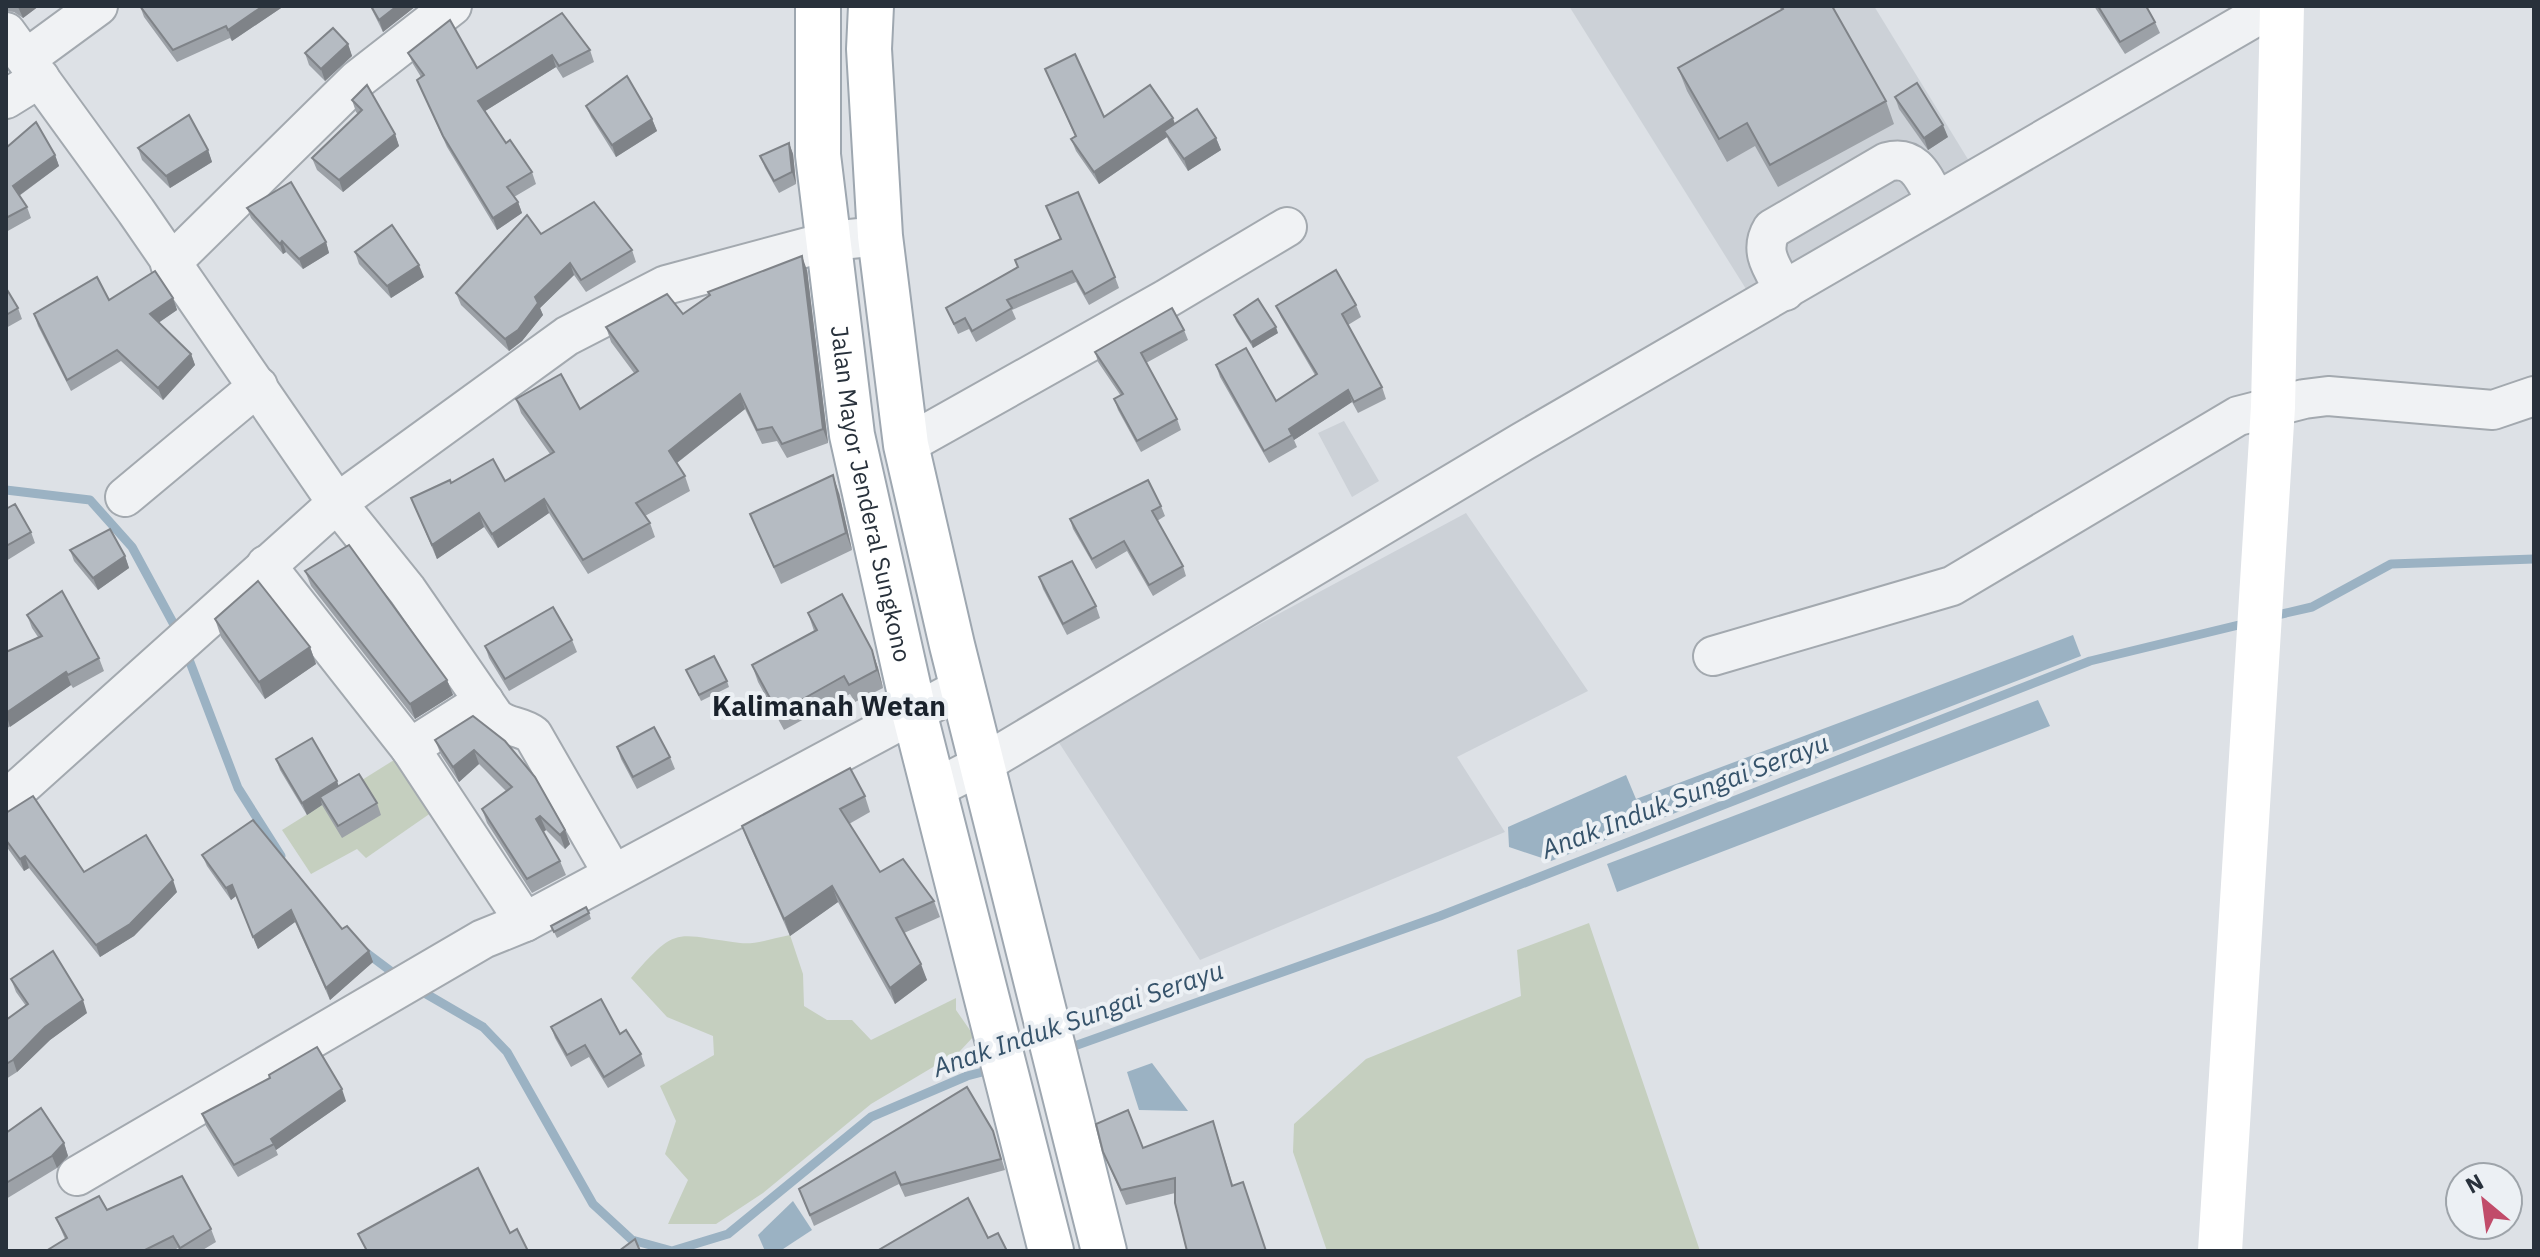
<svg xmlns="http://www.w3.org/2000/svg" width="2540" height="1257" viewBox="0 0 2540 1257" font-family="'IBM Plex Sans',sans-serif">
	<rect width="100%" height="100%" fill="#dde1e6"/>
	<g fill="#ccd1d7">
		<polygon points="1569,6 1874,6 1969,161 1746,289"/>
		<polygon points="1344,421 1379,481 1352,497 1318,433"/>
		<polygon points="1466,513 1588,691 1457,757 1505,832 1200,960 1054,735"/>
	</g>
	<g fill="#c5cfbf">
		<polygon points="402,755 438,808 366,858 357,849 311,874 282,830"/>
		<polygon points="1589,923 1700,1251 1327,1251 1293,1152 1294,1124 1366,1059 1521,996 1517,950"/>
		<path d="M790 935 803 974 804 1006 827 1020H852L871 1040 956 998V1010L974 1036 960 1051 871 1104 763 1193 716 1224H668L688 1180 665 1154 676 1121 660 1086 714 1055 713 1036 667 1017 631 978C678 924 674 935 740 943 755 945 774 938 790 935Z"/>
	</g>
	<g fill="#9bb2c3">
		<polygon points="2073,635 2081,656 1551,861 1509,847 1508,827 1626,775 1636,799"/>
		<polygon points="2038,700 2050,726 1617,892 1607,864"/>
		<polygon points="1152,1063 1188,1111 1139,1110 1127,1072"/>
		<polygon points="793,1201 812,1230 780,1251 765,1251 758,1235"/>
	</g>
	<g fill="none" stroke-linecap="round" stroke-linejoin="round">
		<g stroke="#9bb2c3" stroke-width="9">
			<polyline points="6,490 90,500 132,547 178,632"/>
			<polyline points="2273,616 2312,607 2391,564 2534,559"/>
			<polyline points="185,649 238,788 281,856"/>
			<polyline points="364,951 400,978"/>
			<polyline points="416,988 483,1027 507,1052 593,1204 632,1240 672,1251 728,1234 871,1117 967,1076 994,1069"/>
			<polyline points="1066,1049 1440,916 2090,661 2247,623"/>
		</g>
		<defs>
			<g id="street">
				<path d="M6 32 136 211 337 503 407 590 494 716C504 728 520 725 533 735L613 874"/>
				<polyline points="27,58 98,6"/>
				<polyline points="6,99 40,78"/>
				<polyline points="170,264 357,80 452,6"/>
				<path d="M1785 291C1773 269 1758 252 1772 229L1887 162C1916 154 1924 179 1936 201"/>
				<polyline points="906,445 1166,299 1287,227"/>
				<polyline points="125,497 258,386"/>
				<polyline points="266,565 410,748 525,922"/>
				<polyline points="1713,656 1952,586 2238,416 2304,399 2328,396 2493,410 2534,396"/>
				<polyline points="410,748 484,701"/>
				<polyline points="934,789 983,764 1522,442 2274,6"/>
				<polyline points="6,800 337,503 567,336 666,285 830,241 880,236"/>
				<polyline points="77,1176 483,939 525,922 963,687"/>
			</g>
			<g id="primary">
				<path id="s1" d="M818 6V155L852 435 914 712 1051 1251"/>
				<polyline points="871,6 869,49 880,236 906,445 952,645 1104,1251"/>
			</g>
		</defs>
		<use href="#street" stroke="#a3a9af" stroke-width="42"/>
		<use href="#primary" stroke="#9ea7b0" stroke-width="48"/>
		<use href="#street" stroke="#f0f2f4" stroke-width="38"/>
		<polyline stroke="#fff" stroke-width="44" points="2220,1251 2273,407 2282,6"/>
		<use href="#primary" stroke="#fff" stroke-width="44"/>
	</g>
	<g fill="#9ca1a7">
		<polygon points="6,6 39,6 23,18 14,12 6,11"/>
		<polygon points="140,6 284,6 232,41 230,38 177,62 144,17"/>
		<polygon points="370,6 416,6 383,32"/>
		<polygon points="1779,6 1832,6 1886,101 1894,124 1778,187 1755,146 1727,162 1687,91 1678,68 1781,10"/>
		<polygon points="2094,6 2146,6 2155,22 2160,33 2125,54"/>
		<polygon points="348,44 352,56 325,81 309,65 305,53"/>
		<polygon points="590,50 594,62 563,78 556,67 485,111 506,143 532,172 536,184 514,197 518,202 522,213 497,230 447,147 417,80 421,77 413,64 408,53 477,68"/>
		<polygon points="1045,69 1104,117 1175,124 1216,138 1221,150 1188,171 1169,142 1167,137 1099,184 1076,151 1071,139 1075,136"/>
		<polygon points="1895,97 1948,137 1928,150 1899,109"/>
		<polygon points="352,100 395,134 399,146 343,192 317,170 312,158 358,114 356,112"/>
		<polygon points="586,106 652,119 657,131 616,157 591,117"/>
		<polygon points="789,143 793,154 796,184 779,193 765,168 760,156"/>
		<polygon points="6,148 55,155 59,166 19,196 27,207 31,218 6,232"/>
		<polygon points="138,148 208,150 212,162 170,188 142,160"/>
		<polygon points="1046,206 1115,277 1119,288 1089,305 1076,282 1012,310 1016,319 976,342 969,329 958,334 946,308 1017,267 1060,239"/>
		<polygon points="247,208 326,242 329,253 303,269 286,252 283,254 251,218"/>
		<polygon points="541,234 632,250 636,262 586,292 574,275 540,308 543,315 522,341 509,351 461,305 456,293"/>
		<polygon points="355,252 424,277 391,298 359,264"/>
		<polygon points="807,270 828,443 787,458 777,441 762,444 745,409 677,463 685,476 690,491 645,516 650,523 655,537 588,574 549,513 498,548 484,527 437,559 411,498 451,483 505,481 550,454 521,413 516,399 580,409 634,373 611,342 606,327 683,314 709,296 708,292"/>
		<polygon points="6,288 18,308 22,319 6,328"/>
		<polygon points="173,298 177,310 159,322 191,354 195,365 163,400 121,361 71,391 38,326 34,314 109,300"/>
		<polygon points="1356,305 1361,317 1348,325 1382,387 1386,399 1358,413 1352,402 1294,440 1297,447 1269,463 1220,377 1216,365 1276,401 1315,375 1281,317 1276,306"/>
		<polygon points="1234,315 1278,333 1253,348 1236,321"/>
		<polygon points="1184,330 1188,340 1146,363 1177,419 1181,430 1141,452 1118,410 1114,399 1121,396 1098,362 1095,352"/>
		<polygon points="839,493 852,550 781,584 757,531 750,514"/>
		<polygon points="1161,506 1165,516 1157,521 1183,566 1186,576 1153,596 1127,551 1096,569 1073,529 1070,519"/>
		<polygon points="6,509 31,532 35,543 6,561"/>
		<polygon points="70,550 125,556 129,568 98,590 74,561"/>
		<polygon points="305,571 447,680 453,695 415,719 311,586"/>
		<polygon points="1039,577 1096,606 1100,618 1067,635 1043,589"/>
		<polygon points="808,613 872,650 878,668 883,688 855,702 850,694 784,730 758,682 752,665 814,631"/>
		<polygon points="27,615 99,658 104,671 73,688 71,685 6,729 6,652 38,637 32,628"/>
		<polygon points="215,619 310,647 316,664 265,699 221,637"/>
		<polygon points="572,640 577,652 509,691 489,658 485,646"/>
		<polygon points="686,670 727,681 729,687 701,701"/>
		<polygon points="473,716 570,844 565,849 546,830 543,832 560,861 566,875 532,893 487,823 482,809 506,791 479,764 459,782 441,755 435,740"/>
		<polygon points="617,747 670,757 675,769 637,789 621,759"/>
		<polygon points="276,759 337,781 338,786 377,803 381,815 342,838 322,805 307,815 280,770"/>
		<polygon points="865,796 870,812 849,824 880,872 934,901 940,917 904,933 927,980 895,1004 838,902 790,936 748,842 742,826"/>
		<polygon points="6,813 84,872 177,892 134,936 100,957 29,868 24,871 6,846"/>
		<polygon points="202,855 342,929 369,951 373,962 330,1000 295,922 258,949 236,896 231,900 207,866"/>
		<polygon points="589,913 591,919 557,938 551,926"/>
		<polygon points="11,979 87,1013 50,1040 17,1072 6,1079 6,1020 26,1006 16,992"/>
		<polygon points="551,1027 620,1034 641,1054 645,1066 608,1088 589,1057 571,1067 555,1038"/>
		<polygon points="346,1101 276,1150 278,1155 238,1177 206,1126 202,1114"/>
		<polygon points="1213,1121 1233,1185 1266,1251 1175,1193 1126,1205 1103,1152 1143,1148"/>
		<polygon points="993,1131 1005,1170 905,1197 899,1184 814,1226 799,1189"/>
		<polygon points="6,1133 64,1143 68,1156 57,1168 6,1199"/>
		<polygon points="107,1210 211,1229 216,1242 201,1251 179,1251 178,1248 172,1251 46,1251 65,1239 56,1218"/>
	</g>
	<g fill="#7f8388">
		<polygon points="19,6 39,6 23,18 18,7"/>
		<polygon points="263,6 284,6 232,41 228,30"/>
		<polygon points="397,6 416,6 383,32 379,20"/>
		<polygon points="348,44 352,56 325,81 321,69"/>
		<polygon points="552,55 556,67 482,113 478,101"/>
		<polygon points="1173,118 1177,130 1164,131 1167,137 1099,184 1094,172"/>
		<polygon points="652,119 657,131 616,157 612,145"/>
		<polygon points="1943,125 1948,137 1928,150 1924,138"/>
		<polygon points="395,134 399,146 343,192 339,180"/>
		<polygon points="1216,138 1221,150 1188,171 1184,159"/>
		<polygon points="789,143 793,154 796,184 792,172"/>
		<polygon points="208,150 212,162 170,188 166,176"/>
		<polygon points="55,155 59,166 17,197 13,186"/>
		<polygon points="518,202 522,213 497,230 493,218"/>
		<polygon points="282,241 286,252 283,254 280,244"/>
		<polygon points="326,242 329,253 303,269 299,259"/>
		<polygon points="802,256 807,270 828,443 823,429"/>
		<polygon points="570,263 574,275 540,308 543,315 522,341 509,351 505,339 535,297"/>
		<polygon points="419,265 424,277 391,298 387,286"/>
		<polygon points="173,298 177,310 154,326 150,314"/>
		<polygon points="1276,327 1278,333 1253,348 1251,342"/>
		<polygon points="191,354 195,365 163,400 158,388"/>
		<polygon points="1348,390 1352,402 1294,440 1289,429"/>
		<polygon points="740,394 745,409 674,465 669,451"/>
		<polygon points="833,475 839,493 852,550 846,533"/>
		<polygon points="544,499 549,513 498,548 492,534"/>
		<polygon points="479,513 484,527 437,559 432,545"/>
		<polygon points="125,556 129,568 98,590 93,578"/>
		<polygon points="310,647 316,664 265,699 259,682"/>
		<polygon points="872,650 878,668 883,688 877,670"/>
		<polygon points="66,672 71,685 10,727 6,713"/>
		<polygon points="447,680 453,695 415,719 410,704"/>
		<polygon points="474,750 479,764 459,782 453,767"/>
		<polygon points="337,781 341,793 320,797 322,805 307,815 302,803"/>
		<polygon points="540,816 546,830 541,834 536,819"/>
		<polygon points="565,830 570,844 565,849 560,835"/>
		<polygon points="25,856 29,868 24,871 20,859"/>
		<polygon points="173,880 177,892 134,936 100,957 96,945"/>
		<polygon points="232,885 236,896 231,900 226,888"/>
		<polygon points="832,886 838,902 790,936 784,919"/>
		<polygon points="291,910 295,922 258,949 253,937"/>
		<polygon points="369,951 373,962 330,1000 326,988"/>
		<polygon points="921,964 927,980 895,1004 890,988"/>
		<polygon points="83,1000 87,1013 50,1040 17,1072 13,1060 45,1027"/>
		<polygon points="342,1089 346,1101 276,1150 271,1139"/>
		<polygon points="64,1143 68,1156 57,1168 52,1156"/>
	</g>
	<g fill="#b5bbc2" stroke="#7f8388" stroke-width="2">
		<polygon points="140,6 263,6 228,30 226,26 173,50"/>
		<polygon points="371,6 397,6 379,20"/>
		<polygon points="1781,6 1832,6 1886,101 1770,165 1747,123 1719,139 1678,68 1783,9"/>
		<polygon points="2098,6 2146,6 2155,22 2120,42"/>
		<polygon points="562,13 590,50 559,66 552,55 478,101 506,143 510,140 532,172 507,187 518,202 493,218 443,136 417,80 424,75 408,53 450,20 477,68"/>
		<polygon points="333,28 348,44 321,69 305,53"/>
		<polygon points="1075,54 1104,117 1150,85 1173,118 1094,172 1071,139 1076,136 1045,69"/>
		<polygon points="627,76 652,119 612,145 586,106"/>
		<polygon points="1917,83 1943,125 1924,138 1895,97"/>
		<polygon points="367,85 395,134 339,180 312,158 362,110 352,100"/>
		<polygon points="1197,109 1216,138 1184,159 1164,131"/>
		<polygon points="189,115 208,150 166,176 138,148"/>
		<polygon points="36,122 55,155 13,186 27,207 6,218 6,148"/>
		<polygon points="789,143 792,172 774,181 760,156"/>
		<polygon points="291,182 326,242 299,259 282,241 280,244 247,208"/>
		<polygon points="1078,192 1115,277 1085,294 1072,271 1007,300 1012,308 972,331 965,318 954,324 946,308 1018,267 1015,260 1061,239 1046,206"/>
		<polygon points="594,202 632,250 581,280 570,263 535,297 538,303 518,330 505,339 456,293 527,215 541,234"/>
		<polygon points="392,225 419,265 387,286 355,252"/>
		<polygon points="802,256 823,429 782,444 772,427 757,430 740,394 669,451 685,476 636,503 650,523 583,560 544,499 492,534 479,513 432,545 411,498 450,480 451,483 493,459 505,481 554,452 516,399 561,374 580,409 638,371 606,327 667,294 683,314 710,295 708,292"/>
		<polygon points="1336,270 1356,305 1342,314 1382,387 1354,402 1348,390 1289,429 1292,435 1264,451 1216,365 1246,348 1276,401 1317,374 1276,306"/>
		<polygon points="155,271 173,298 150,314 191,354 158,388 117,350 67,380 34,314 97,277 109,300"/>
		<polygon points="6,288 18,308 6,315"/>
		<polygon points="1258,299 1276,327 1251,342 1234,315"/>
		<polygon points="1172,308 1184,330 1141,353 1177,419 1137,441 1114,399 1123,394 1095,352"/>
		<polygon points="833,475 846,533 774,567 750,514"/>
		<polygon points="1148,480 1161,506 1152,511 1183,566 1149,585 1124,541 1092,559 1070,519"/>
		<polygon points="15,504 31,532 6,546 6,509"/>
		<polygon points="110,529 125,556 93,578 70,550"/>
		<polygon points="349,545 447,680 410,704 305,571"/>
		<polygon points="1072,561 1096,606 1063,624 1039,577"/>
		<polygon points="258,581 310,647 259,682 215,619"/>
		<polygon points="62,591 99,658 68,675 66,672 6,713 6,652 42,636 27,615"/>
		<polygon points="842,594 872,650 877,670 849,685 844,676 778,713 752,665 817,630 808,613"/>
		<polygon points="553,607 572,640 505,679 485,646"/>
		<polygon points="714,656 727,681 699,695 686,670"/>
		<polygon points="473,716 505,741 535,777 565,830 560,835 540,816 536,819 560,861 527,879 482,809 512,787 474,750 453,767 435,740"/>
		<polygon points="654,727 670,757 633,777 617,747"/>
		<polygon points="312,738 337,781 302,803 276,759"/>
		<polygon points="850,768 865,796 840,809 880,872 903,859 934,901 896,918 921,964 890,988 832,886 784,919 742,826"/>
		<polygon points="359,774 377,803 338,826 320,797"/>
		<polygon points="33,796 84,872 146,835 173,880 130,924 96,945 25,856 20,859 6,840 6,813"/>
		<polygon points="253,820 342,929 347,926 369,951 326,988 291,910 253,937 232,885 226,888 202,855"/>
		<polygon points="586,907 589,913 554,932 551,926"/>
		<polygon points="53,951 83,1000 45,1027 13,1060 6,1064 6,1020 28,1004 11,979"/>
		<polygon points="601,999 620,1034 626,1030 641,1054 604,1077 585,1045 567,1055 551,1027"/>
		<polygon points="317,1047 342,1089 271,1139 274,1144 234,1165 202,1114 270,1078 269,1075"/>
		<polygon points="967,1087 993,1131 1001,1159 901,1185 895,1172 810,1215 799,1189"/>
		<polygon points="41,1108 64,1143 52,1156 6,1183 6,1133"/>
		<polygon points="1128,1110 1143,1148 1213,1121 1232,1186 1243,1182 1266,1251 1187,1251 1175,1203 1175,1178 1121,1190 1103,1152 1096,1124"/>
		<polygon points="478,1168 510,1233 517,1229 528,1251 367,1251 358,1234"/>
		<polygon points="182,1176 211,1229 180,1248 173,1236 143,1251 46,1251 67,1238 56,1218 99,1196 107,1210"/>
		<polygon points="968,1198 988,1238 998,1233 1007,1251 877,1251"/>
		<polygon points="635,1239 640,1251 619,1251"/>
	</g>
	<g text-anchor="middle" stroke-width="8" stroke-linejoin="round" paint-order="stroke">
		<g font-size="24" fill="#28313b" stroke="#ecf0f4">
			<text dy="8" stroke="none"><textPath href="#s1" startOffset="492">Jalan Mayor Jenderal Sungkono</textPath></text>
		</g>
		<g font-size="26" font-style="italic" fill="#36536b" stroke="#ecf0f4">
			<text transform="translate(1685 796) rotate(-21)" y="9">Anak Induk Sungai Serayu</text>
			<text transform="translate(1078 1019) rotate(-19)" y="9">Anak Induk Sungai Serayu</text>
		</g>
		<g font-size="28" font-weight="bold" fill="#1a222c" stroke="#ecf0f4">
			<text x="829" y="716">Kalimanah Wetan</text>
		</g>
	</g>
	<rect width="2540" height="1257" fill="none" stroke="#28313b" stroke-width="16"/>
	<g transform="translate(2484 1201) rotate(331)"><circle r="38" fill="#ecf0f4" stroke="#9ea4aa" stroke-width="2"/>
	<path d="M0-6L14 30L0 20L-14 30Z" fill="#c14c6a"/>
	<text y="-12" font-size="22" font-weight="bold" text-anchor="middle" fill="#28313b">N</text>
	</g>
</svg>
